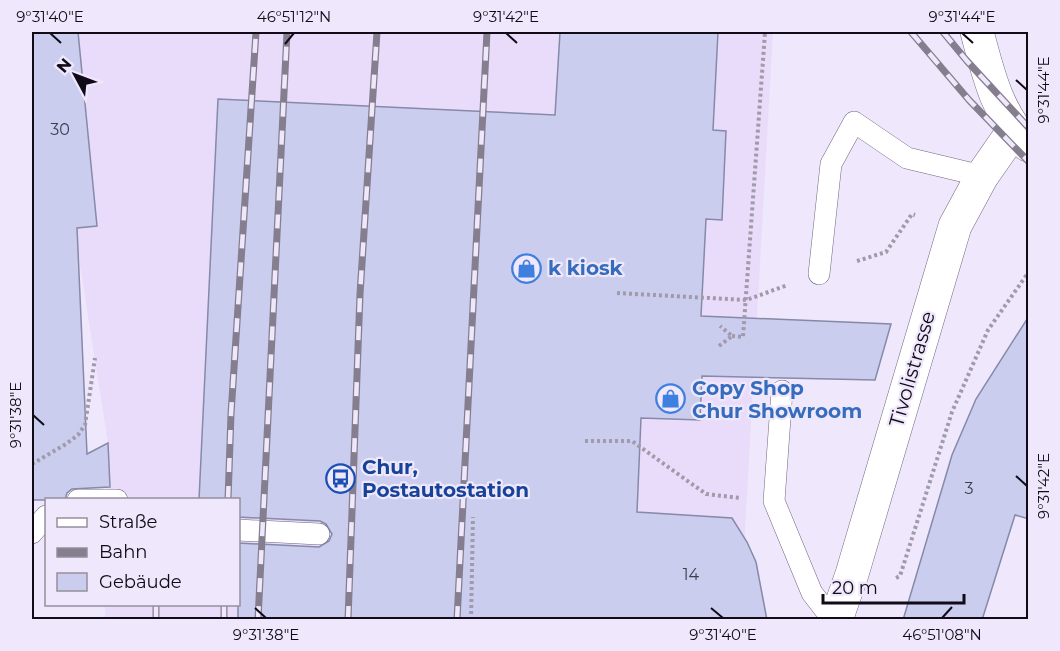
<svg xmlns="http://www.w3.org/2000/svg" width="1060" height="651" viewBox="0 0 1060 651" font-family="Montserrat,sans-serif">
	<rect width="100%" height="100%" fill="#efe7fb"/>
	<polygon fill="#e9dcfb" points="32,32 773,32 740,619 105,619 105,605 238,604 238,500 107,499 108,443 76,240 32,259"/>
	<g fill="#cacdee" stroke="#8689a7" stroke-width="1.5">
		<polygon points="32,32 78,32 97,226 77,228 87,454 108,443 110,487 72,489 67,493 65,500 32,500"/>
		<polygon points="560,32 718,32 713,130 726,131 722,220 706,219 701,316 891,324 875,380 702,376 700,420 641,418 637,512 732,518 747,542 756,562 767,620 238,620 238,543 319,547 329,541 332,534 326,524 320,521 238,517 238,500 199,500 218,99 555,115"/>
		<polygon points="1029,316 1029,519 1015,515 982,620 903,620 952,455 976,399"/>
	</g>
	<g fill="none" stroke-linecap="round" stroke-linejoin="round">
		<defs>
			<g id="lane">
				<polyline points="819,274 831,164 854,122 907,158 982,176"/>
				<polyline points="782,391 774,501 812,593 833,620"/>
				<polyline points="78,500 117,500"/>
				<polyline points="238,530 319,534"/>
				<polyline points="32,533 46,516"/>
			</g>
			<g id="street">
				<path d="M977 32C988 73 997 114 1028 145"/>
				<polyline points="836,620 852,574 955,226 982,176 1014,130"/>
			</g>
		</defs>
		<use href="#lane" stroke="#716581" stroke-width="22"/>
		<use href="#street" stroke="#716581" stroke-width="34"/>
		<g stroke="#a19aaa" stroke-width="4" stroke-dasharray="3 3" stroke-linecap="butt">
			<polyline points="857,261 886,252 912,214 915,215"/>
			<polyline points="617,293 746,300 788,285"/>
			<polyline points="732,336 743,337 765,32"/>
			<polyline points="719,346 732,336 720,326"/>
			<polyline points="585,441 632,441 706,494 740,498"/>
			<polyline points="32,464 66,444 78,435 85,425 95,358"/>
			<polyline points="896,578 900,576 952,412 988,330 1028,273"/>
			<polyline points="471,620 473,517"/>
		</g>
		<use href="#lane" stroke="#fff" stroke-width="21"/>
		<use href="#street" stroke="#fff" stroke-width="33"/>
		<defs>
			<g id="rail">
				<polyline points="911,32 969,100 1028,161"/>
				<polyline points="943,32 967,61 1028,127"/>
				<polyline points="228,500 231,414 256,32"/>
				<polyline points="156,604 156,620"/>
				<polyline points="224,620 224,604"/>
				<polyline points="258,620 287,32"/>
				<polyline points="348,620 360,294 377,32"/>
				<polyline points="457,620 487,32"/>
			</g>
		</defs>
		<use href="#rail" stroke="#857e8e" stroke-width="7"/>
		<use href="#rail" stroke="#efe7fb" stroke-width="4.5" stroke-dasharray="14" stroke-linecap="butt"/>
	</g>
	<path fill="none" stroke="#100b16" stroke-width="2" d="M50 33 61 43M506 33 517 43M962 33 973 43M285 44 294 33M1016 80 1027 90M33 415 44 425M1016 476 1027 486M255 608 266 618M711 608 723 618M942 618 952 607"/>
	<defs>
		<symbol id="shop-ring" viewBox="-11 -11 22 22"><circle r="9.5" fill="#efe7fb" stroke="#3f7fe0" stroke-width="1.5"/><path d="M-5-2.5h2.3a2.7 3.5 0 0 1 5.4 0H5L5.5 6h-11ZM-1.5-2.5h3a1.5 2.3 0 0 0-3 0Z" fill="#3f7fe0"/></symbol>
		<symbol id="bus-ring" viewBox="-11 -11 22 22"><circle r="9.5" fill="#efe7fb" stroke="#1a4fb4" stroke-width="1.5"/><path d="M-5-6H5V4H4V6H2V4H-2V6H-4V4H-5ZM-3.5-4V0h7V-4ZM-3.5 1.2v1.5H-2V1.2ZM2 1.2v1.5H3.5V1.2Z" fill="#1a4fb4"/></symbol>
	</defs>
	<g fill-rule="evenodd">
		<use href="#shop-ring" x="510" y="252" width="33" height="33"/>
		<use href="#shop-ring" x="654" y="382" width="33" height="33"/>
		<use href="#bus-ring" x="324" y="462" width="33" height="33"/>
	</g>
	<g text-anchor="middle" stroke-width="4.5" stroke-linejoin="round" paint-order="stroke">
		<g font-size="16" fill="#3e3c4c">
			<text x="60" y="135">30</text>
			<text x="969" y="494">3</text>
			<text x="691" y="580">14</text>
		</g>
		<g font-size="20" font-weight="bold" fill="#366cbe" stroke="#efe7fb" text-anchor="start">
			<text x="548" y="275">k kiosk</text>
			<text x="692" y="395">Copy Shop<tspan x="692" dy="23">Chur Showroom</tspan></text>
		</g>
		<g font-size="20" fill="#100b16" stroke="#efe7fb">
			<text transform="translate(912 369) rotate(-74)" y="7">Tivolistrasse</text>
		</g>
		<g font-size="20" font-weight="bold" fill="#164399" stroke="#efe7fb" text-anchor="start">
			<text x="362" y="474">Chur,<tspan x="362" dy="23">Postautostation</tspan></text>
		</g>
	</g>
	<rect width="1060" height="651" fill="none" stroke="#efe7fb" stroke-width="66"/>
	<rect x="45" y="498" width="195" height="108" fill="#efe7fb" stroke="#968f9f" stroke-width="1.5"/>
	<rect x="57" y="518" width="30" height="9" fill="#ffffff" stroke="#968f9f" stroke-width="1.5"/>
	<text x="99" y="528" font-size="18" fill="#100b16">Straße</text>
	<rect x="57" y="548" width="30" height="9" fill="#857e8e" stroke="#968f9f" stroke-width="1.5"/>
	<text x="99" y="558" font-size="18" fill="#100b16">Bahn</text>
	<rect x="57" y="573" width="30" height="18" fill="#cacdee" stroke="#968f9f" stroke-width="1.5"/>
	<text x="99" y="588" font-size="18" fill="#100b16">Gebäude</text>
	<g transform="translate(75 75) rotate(311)" stroke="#efe7fb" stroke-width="4.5" paint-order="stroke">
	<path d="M0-4.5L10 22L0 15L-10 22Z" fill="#100b16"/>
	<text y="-9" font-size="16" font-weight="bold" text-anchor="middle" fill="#100b16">N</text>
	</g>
	<path d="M823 594v9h141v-9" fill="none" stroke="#100b16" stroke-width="3"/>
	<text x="832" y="594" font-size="18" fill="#100b16" stroke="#efe7fb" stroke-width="4.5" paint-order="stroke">20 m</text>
	<rect x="33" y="33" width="994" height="585" fill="none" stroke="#100b16" stroke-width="2"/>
	<g font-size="15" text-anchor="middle" fill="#100b16">
		<text x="50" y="22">9°31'40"E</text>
		<text x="294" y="22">46°51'12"N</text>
		<text x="506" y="22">9°31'42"E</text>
		<text x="962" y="22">9°31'44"E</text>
		<text transform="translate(1044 90) rotate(-90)" y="5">9°31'44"E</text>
		<text transform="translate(16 415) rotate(-90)" y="5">9°31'38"E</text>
		<text transform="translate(1044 486) rotate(-90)" y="5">9°31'42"E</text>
		<text x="266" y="640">9°31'38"E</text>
		<text x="723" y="640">9°31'40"E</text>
		<text x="942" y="640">46°51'08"N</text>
	</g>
</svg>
